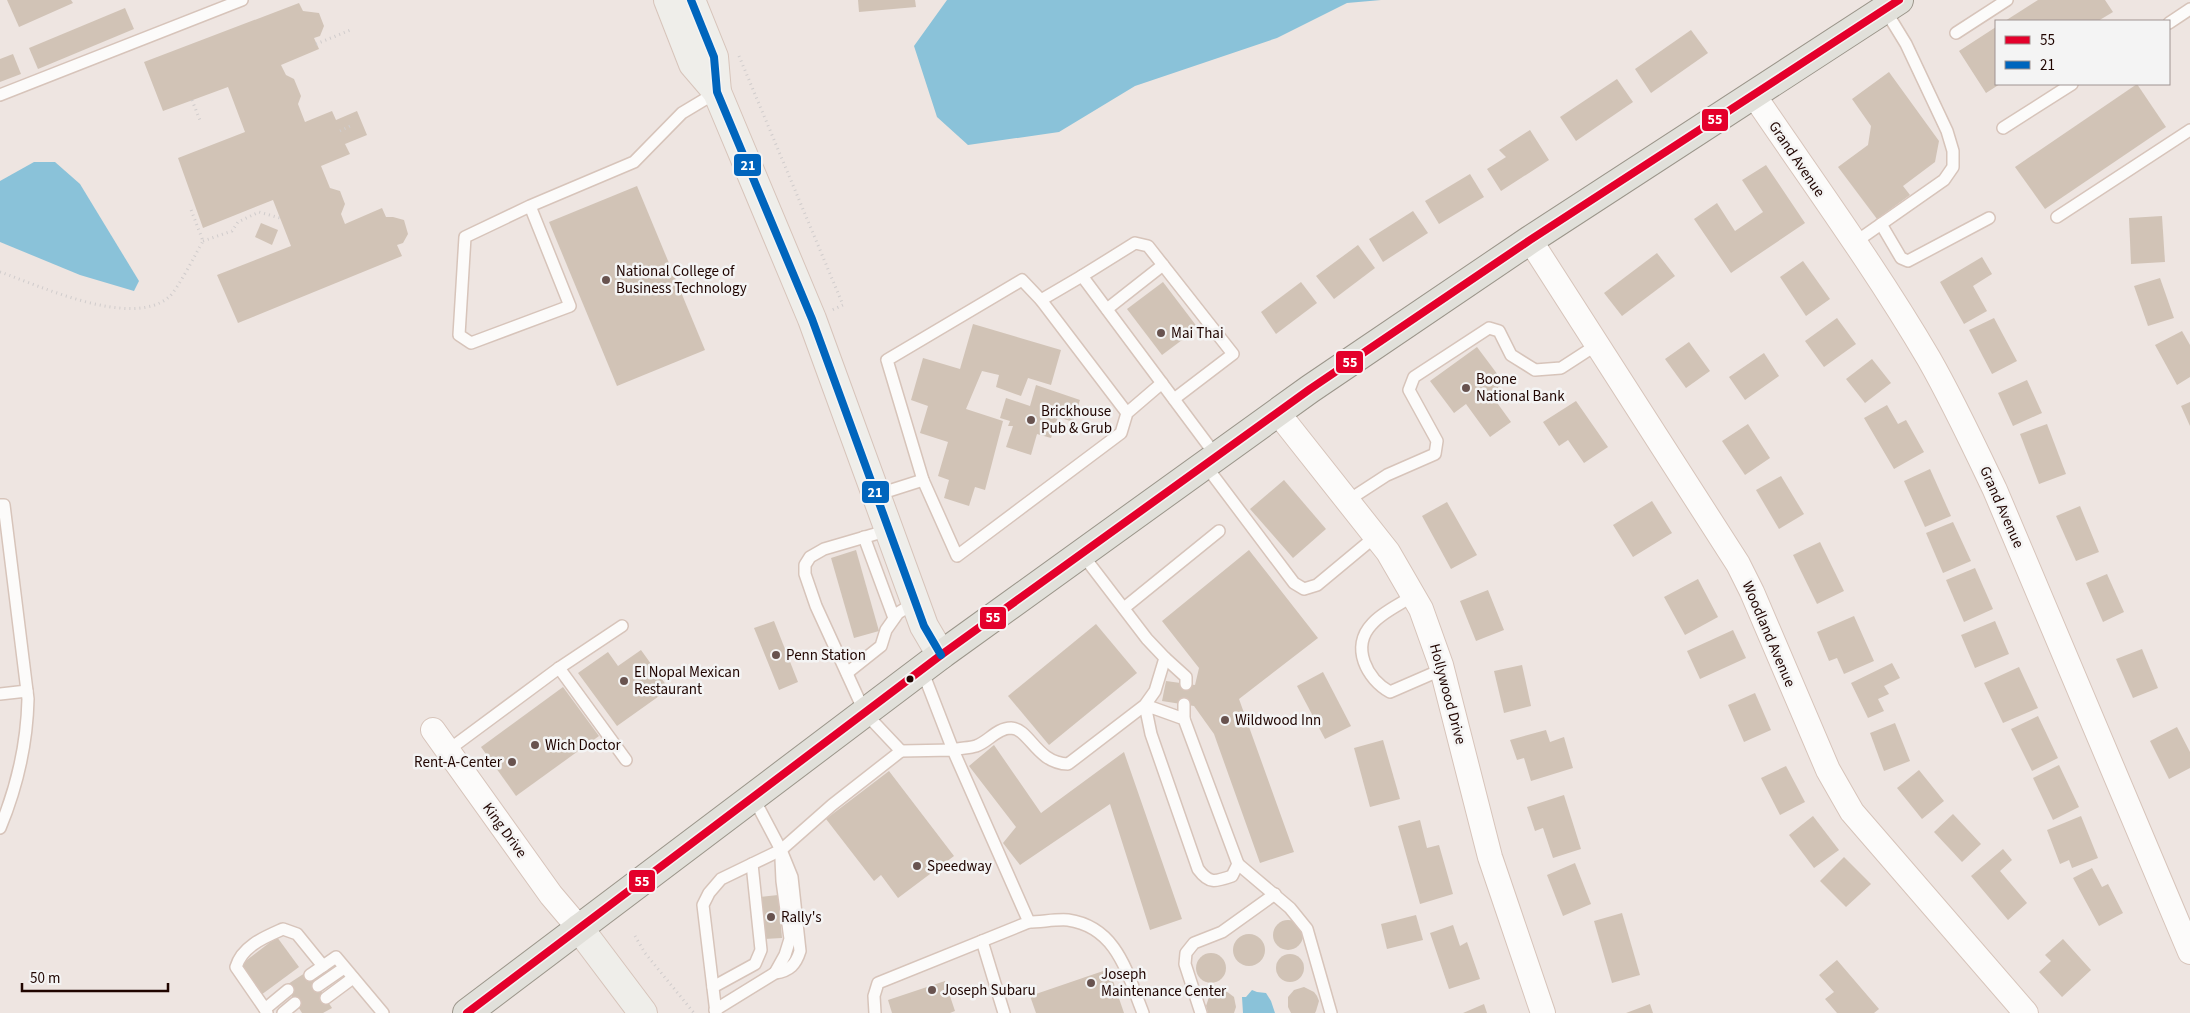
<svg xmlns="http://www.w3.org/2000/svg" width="2190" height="1013" viewBox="0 0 2190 1013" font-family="'Source Sans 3',sans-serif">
	<rect width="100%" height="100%" fill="#eee5e1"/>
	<g fill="#8ac2d9">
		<polygon points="947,0 1381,0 1347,3 1277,38 1135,86 1059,132 968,145 937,117 914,46"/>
		<polygon points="34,162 55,162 80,184 139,281 134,291 80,275 0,242 0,181"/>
		<polygon points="1252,990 1257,992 1266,993 1271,1001 1275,1013 1243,1013 1242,997 1246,997"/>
	</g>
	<g fill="#d1c3b6">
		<polygon points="7,0 71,0 73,3 19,27"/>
		<polygon points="858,0 915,0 916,7 859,12"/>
		<polygon points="2038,0 2105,0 2113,12 2098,21 2005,21"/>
		<polygon points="299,3 303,11 319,13 324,26 320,36 314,38 319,49 281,65 286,75 294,79 301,96 298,104 305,122 332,111 336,120 357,111 367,135 345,144 350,154 321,166 330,188 340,191 345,204 341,214 345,224 382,208 386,217 393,217 404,220 408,234 403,243 397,245 402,256 238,323 217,275 291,246 273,200 203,228 178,158 245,132 228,87 163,111 144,62"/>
		<polygon points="125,8 134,29 38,69 29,48"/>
		<polygon points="1996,27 1996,84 2000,84 1986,93 1959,51"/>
		<polygon points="1691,30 1708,53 1651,93 1635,69"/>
		<polygon points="13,54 21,74 0,82 0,59"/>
		<polygon points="1889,72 1939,141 1935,162 1903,186 1910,195 1877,219 1838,167 1868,145 1871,126 1852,99"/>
		<polygon points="1617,79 1633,102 1576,141 1560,117"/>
		<polygon points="2137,84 2166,127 2045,209 2015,167"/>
		<polygon points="1530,130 1549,160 1501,191 1487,169 1506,157 1499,150"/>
		<polygon points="1766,165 1805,223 1731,273 1694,219 1717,203 1735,231 1763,212 1742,180"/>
		<polygon points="1470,174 1484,197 1439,224 1425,201"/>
		<polygon points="637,186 705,350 617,386 549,222"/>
		<polygon points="1413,211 1428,233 1383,262 1369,239"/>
		<polygon points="2162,216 2165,262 2131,264 2129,218"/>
		<polygon points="261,223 278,230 272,245 255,237"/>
		<polygon points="1358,245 1375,268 1334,299 1316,276"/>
		<polygon points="1657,253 1675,276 1622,316 1604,293"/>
		<polygon points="1982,257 1992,274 1973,286 1987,311 1964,324 1940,282"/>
		<polygon points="1803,261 1830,299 1806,316 1780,277"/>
		<polygon points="2160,278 2174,318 2148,326 2134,286"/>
		<polygon points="1163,282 1198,328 1162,355 1127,309"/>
		<polygon points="1301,282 1317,303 1276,334 1261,312"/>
		<polygon points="1837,318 1856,344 1824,367 1805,341"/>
		<polygon points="1994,318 2017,361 1992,374 1969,330"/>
		<polygon points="973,324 1061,350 1051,385 1028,378 1021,396 996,387 999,375 982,371 966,409 1003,421 985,490 975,487 969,506 944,498 949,480 938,476 948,442 920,433 928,406 911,400 923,358 960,369"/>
		<polygon points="2182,331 2190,345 2190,377 2177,385 2155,345"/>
		<polygon points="1689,342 1710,371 1686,388 1665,359"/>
		<polygon points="1477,347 1504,383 1490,393 1511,422 1490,437 1466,404 1454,413 1430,381"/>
		<polygon points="1764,353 1779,376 1745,400 1729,377"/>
		<polygon points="1872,359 1891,383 1865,403 1846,379"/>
		<polygon points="2027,380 2042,413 2013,426 1998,393"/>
		<polygon points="1036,385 1080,400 1073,422 1058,417 1051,438 1037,434 1031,455 1006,447 1013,426 1008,426 1010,421 1000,418 1006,398 1030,406"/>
		<polygon points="1576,401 1608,447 1584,463 1568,440 1559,446 1543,422"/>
		<polygon points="2190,402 2190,426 2181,406"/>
		<polygon points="1887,405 1898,424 1906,420 1924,452 1894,469 1864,418"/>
		<polygon points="1748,424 1770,458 1745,475 1722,441"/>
		<polygon points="2047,424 2066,474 2039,484 2020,434"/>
		<polygon points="1930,469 1951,516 1925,527 1904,481"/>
		<polygon points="1781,476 1804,514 1779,529 1756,490"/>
		<polygon points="1284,480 1326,529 1293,558 1250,509"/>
		<polygon points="1652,501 1672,533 1633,557 1613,525"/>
		<polygon points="1447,502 1477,555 1451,569 1422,516"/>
		<polygon points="2080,506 2099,552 2076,561 2056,516"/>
		<polygon points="1953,522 1971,561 1943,573 1926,533"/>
		<polygon points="1820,542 1844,591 1817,604 1793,555"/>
		<polygon points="856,550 879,631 854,638 831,558"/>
		<polygon points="1249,550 1318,638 1239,699 1294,852 1260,863 1214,734 1194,706 1162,701 1166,681 1195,685 1199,668 1162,621"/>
		<polygon points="1975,568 1993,609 1964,622 1946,580"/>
		<polygon points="2107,574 2124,612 2103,622 2086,583"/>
		<polygon points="1698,579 1718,617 1685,635 1664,597"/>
		<polygon points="1488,590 1504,630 1476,641 1460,601"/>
		<polygon points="1854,616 1874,661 1844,674 1837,658 1829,661 1817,632"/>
		<polygon points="774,621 798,682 779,690 754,628"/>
		<polygon points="1995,621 2009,654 1975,668 1961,635"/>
		<polygon points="1096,624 1137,673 1049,745 1008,696"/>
		<polygon points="1733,630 1746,658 1700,679 1687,651"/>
		<polygon points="2142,649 2158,688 2133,698 2116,659"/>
		<polygon points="641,650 669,689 617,726 578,673 608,652 618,666"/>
		<polygon points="1892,663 1900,678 1884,686 1889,694 1878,699 1884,711 1868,718 1851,683"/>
		<polygon points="1522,665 1531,706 1504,713 1494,671"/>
		<polygon points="2019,667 2038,708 2003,723 1984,683"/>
		<polygon points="1323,672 1351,726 1325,739 1297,686"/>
		<polygon points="563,687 599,736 516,796 481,747"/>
		<polygon points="1755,693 1771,730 1744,742 1728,705"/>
		<polygon points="2038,716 2058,758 2032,771 2011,729"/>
		<polygon points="1895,723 1910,761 1884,771 1870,733"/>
		<polygon points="2177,727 2190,752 2190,768 2169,779 2150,741"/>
		<polygon points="1546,730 1550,742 1564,737 1573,768 1531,781 1524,758 1517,760 1510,740"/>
		<polygon points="1383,740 1400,799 1370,807 1354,748"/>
		<polygon points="994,745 1041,813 1124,752 1182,919 1150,930 1110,804 1020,865 1003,843 1016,827 969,766"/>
		<polygon points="2059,765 2079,807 2053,820 2033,778"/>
		<polygon points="1786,766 1805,802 1780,815 1761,778"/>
		<polygon points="1919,770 1944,801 1922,819 1897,788"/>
		<polygon points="889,771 954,856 898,898 881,875 874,881 826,819"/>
		<polygon points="1564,795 1581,849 1553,858 1543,828 1535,831 1527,807"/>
		<polygon points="1953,814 1981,844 1962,862 1934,832"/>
		<polygon points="1813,816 1839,850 1814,868 1789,835"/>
		<polygon points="2081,816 2098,858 2072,868 2069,860 2060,864 2047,830"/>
		<polygon points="1420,820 1427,848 1439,845 1453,894 1420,904 1398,826"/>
		<polygon points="2003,849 2012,860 2000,871 2027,903 2008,920 1971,876"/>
		<polygon points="1844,857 1871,884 1846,907 1820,881"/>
		<polygon points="1575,863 1591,904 1563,916 1547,875"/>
		<polygon points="2092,868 2102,887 2108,884 2123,913 2099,926 2073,878"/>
		<polygon points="778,895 782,938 764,939 760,897"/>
		<polygon points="1622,913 1640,975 1612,983 1594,921"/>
		<polygon points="1416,915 1423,940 1387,949 1381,924"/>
		<circle cx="1288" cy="935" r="15"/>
		<polygon points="1453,925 1460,946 1467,942 1480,979 1449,989 1430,933"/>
		<circle cx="1249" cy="950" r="16"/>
		<polygon points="277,937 299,967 261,995 239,966"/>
		<polygon points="2063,939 2091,970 2062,997 2039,972 2051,961 2045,955"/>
		<circle cx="1211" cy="968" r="15"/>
		<circle cx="1290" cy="968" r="14"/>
		<polygon points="1837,960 1879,1009 1874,1013 1837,1013 1825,999 1834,992 1819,975"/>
		<polygon points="1109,969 1124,1013 1036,1013 1030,996"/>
		<polygon points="308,971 332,1008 323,1013 302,1013 285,986"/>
		<polygon points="945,981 955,1011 950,1013 892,1013 888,1000"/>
		<polygon points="1304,987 1314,992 1317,996 1319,1001 1316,1011 1315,1013 1291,1013 1288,1007 1288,997 1294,990"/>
		<polygon points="1221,990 1226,991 1234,997 1236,1007 1234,1013 1208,1013 1206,1006 1209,997 1216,991"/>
		<polygon points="1484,1004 1487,1013 1463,1013"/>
		<polygon points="1650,1004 1653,1013 1626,1013"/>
	</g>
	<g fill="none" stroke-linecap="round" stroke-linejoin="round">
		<defs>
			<g id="lane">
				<polyline points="2169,23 2190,9"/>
				<polyline points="1956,33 2007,0"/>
				<polyline points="0,95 242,0"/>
				<polyline points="2003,128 2072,84"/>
				<polyline points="530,206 570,306 471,343 459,335 465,237 530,206 634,162 682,113 717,92"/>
				<polyline points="2057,217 2190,130"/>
				<polyline points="1881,224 1901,258 1908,261 1989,218"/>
				<polyline points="1854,243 1944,180 1953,167 1953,151 1947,131 1906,44 1884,8"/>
				<polyline points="1082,276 1135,243 1148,246 1233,354 1174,399"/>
				<polyline points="1041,300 1082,276 1217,457"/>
				<polyline points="1107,309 1163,265"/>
				<polyline points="1127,413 1041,300 1022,280 887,360 923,480 957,556 1121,433 1127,413 1162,383"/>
				<polyline points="1206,466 1294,583 1304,589 1317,585 1376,536"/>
				<polyline points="876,495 923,480"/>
				<polyline points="1347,501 1387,475 1435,454 1437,441 1409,390 1414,377 1489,328 1499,331 1511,355 1535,370 1561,368 1598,344"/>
				<path d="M0 505H4L28 699C27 743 17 787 0 828"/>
				<polyline points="864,537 894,618"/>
				<path d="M1414 595C1401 604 1382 612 1372 624 1350 647 1367 679 1390 692L1443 669"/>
				<polyline points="1124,608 1219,531"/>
				<polyline points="1165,658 1186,677 1186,684"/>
				<polyline points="559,668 626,760"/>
				<path d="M922 670 953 750C961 748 969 748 976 746 988 742 997 728 1011 728 1030 729 1036 763 1068 764L1145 705 1184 719 1238 864 1232 876C1215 882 1209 884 1198 869L1151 734 1145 705 1155 691 1165 658 1147 639 1082 554"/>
				<polyline points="847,673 881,646 886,630 898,613 916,602"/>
				<polyline points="0,694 27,691"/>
				<polyline points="1184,719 1184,704"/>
				<polyline points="447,751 559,668 622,626"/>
				<polyline points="1238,864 1290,908 1307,929 1331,1013"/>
				<path d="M1029 922C1041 922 1056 919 1068 920 1117 927 1127 973 1143 1013"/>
				<polyline points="982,941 1004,1013"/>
				<polyline points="775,973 785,955 790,939 782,881 781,859"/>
				<polyline points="310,975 336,957 383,1013"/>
				<polyline points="318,986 344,968"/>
				<polyline points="713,987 755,964 761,950 752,864"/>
				<polyline points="326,998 353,978"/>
				<path d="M265 1009 236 967C242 946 265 937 283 929L297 934 323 966"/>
				<path d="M715 1010 775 973C790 971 796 964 800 951L792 877 781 850 753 797"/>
				<polyline points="267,1013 265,1009 288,990"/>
				<polyline points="283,1013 295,1003"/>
				<polyline points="716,1013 703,905 709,893 721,879 781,850 832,805 901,751 865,713 816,606 805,574 805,565 810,557 824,549 889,530"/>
				<polyline points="875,1013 874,996 878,983 1029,922 953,750 901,751"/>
				<polyline points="1201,1013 1185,964 1186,953 1194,943 1222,932 1275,894"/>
			</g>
			<g id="street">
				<path d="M1753 94C1812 181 1875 267 1929 359 1953 401 1974 446 1995 490L2190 952"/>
				<polyline points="1530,240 1738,564 1752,592 1828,770 1852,812 2026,1013"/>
				<polyline points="1278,413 1388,552 1421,609 1441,665 1490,857 1543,1013"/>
				<polyline points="433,730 551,895 579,928"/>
			</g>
			<g id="secondary">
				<polyline points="668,0 693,64 717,92"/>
				<polyline points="691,0 714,57 717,92 812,319 924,626 941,655"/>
				<polyline points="579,928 643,1013"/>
			</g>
			<polyline id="primary" points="467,1013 941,655 1310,389 1530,240 1899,0"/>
		</defs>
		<use href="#lane" stroke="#d7c4ba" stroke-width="14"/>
		<use href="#street" stroke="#d7c4ba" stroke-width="26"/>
		<use href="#secondary" stroke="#d7c4ba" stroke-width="30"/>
		<use href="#primary" stroke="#9b958a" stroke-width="30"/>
		<g stroke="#d0cccc" stroke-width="3" stroke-dasharray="1 4" stroke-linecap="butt">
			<polyline points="316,44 353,29"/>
			<polyline points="739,56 843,305 832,310"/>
			<polyline points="192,100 201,123"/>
			<polyline points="340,131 352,125"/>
			<polyline points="203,241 232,231 238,222 259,212 280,218"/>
			<path d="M0 272C41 286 131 329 169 297 178 289 196 253 203 241L190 207"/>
			<polyline points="635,936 645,953 694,1013"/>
		</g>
		<use href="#lane" stroke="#fcfbfa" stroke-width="11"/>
		<use href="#street" stroke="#fcfbfa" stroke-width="24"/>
		<use href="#secondary" stroke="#efeeea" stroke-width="28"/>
		<use href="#primary" stroke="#e1e0da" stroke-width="28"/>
		<defs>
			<polyline id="bus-1" points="467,1013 941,655 1310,389 1530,240 1899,0"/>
			<polyline id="bus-2" points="691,0 714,57 717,92 812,319 924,626 941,655"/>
		</defs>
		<use href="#bus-1" stroke="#f4f4f4" stroke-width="11"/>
		<use href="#bus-2" stroke="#f4f4f4" stroke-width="11"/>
		<use href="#bus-1" stroke="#e4002b" stroke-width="8"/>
		<use href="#bus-2" stroke="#0065bd" stroke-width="8"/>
	</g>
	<g fill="#68534f" stroke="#f4f4f4" stroke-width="2">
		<circle cx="606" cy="280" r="5"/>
		<circle cx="1161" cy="333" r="5"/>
		<circle cx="1466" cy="388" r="5"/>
		<circle cx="1031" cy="420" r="5"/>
		<circle cx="776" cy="655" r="5"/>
		<circle cx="624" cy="681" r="5"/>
		<circle cx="1225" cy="720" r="5"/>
		<circle cx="535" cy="745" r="5"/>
		<circle cx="512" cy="762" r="5"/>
		<circle cx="917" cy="866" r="5"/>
		<circle cx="771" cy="917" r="5"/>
		<circle cx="1091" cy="983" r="5"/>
		<circle cx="932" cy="990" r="5"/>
	</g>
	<circle fill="#200500" stroke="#f4f4f4" stroke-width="2" cx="910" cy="679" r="4.5"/>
	<g text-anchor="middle" stroke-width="5" stroke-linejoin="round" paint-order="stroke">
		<g font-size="15" fill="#200500" stroke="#f4f4f4">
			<text transform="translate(1797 159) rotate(56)" y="5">Grand Avenue</text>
			<text transform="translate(2002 507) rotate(66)" y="5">Grand Avenue</text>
			<text transform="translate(1769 634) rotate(67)" y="5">Woodland Avenue</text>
			<text transform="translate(1448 694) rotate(75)" y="5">Hollywood Drive</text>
			<text transform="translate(505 830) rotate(54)" y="5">King Drive</text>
		</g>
		<g font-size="15" fill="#200500" stroke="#f4f4f4" text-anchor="start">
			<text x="616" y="276">National College of<tspan x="616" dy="17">Business Technology</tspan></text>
			<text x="1171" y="338">Mai Thai</text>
			<text x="1476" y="384">Boone<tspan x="1476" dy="17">National Bank</tspan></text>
			<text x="1041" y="416">Brickhouse<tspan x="1041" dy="17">Pub &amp; Grub</tspan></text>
			<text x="786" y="660">Penn Station</text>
			<text x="634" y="677">El Nopal Mexican<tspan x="634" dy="17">Restaurant</tspan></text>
			<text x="1235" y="725">Wildwood Inn</text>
			<text x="545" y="750">Wich Doctor</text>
			<text x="502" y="767" text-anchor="end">Rent-A-Center</text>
			<text x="927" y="871">Speedway</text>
			<text x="781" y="922">Rally's</text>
			<text x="1101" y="979">Joseph<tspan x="1101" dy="17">Maintenance Center</tspan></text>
			<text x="942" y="995">Joseph Subaru</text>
		</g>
	</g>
	<g stroke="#f4f4f4" stroke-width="2">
		<rect x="1701" y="108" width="28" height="24" rx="5" fill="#e4002b"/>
		<rect x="733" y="153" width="29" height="24" rx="5" fill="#0065bd"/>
		<rect x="1335" y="350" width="29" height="24" rx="5" fill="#e4002b"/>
		<rect x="861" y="480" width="29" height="24" rx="5" fill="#0065bd"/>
		<rect x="979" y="606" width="28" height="24" rx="5" fill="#e4002b"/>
		<rect x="628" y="869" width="28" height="24" rx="5" fill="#e4002b"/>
	</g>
	<g font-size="14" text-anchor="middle" font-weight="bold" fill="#fff">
		<text x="1715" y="124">55</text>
		<text x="748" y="170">21</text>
		<text x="1350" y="367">55</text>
		<text x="875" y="497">21</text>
		<text x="993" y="622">55</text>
		<text x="642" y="886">55</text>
	</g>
	<rect x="1995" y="20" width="175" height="65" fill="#f4f4f4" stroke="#9f9492"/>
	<rect x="2005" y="36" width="25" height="8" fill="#e4002b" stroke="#9f9492"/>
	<text x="2040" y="45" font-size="15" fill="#200500">55</text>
	<rect x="2005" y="61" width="25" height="8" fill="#0065bd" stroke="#9f9492"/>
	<text x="2040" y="70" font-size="15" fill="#200500">21</text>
	<path d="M22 983v8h146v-8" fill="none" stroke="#200500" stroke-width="2.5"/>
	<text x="30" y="983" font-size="15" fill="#200500" stroke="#f4f4f4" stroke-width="4" paint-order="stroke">50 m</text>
</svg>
